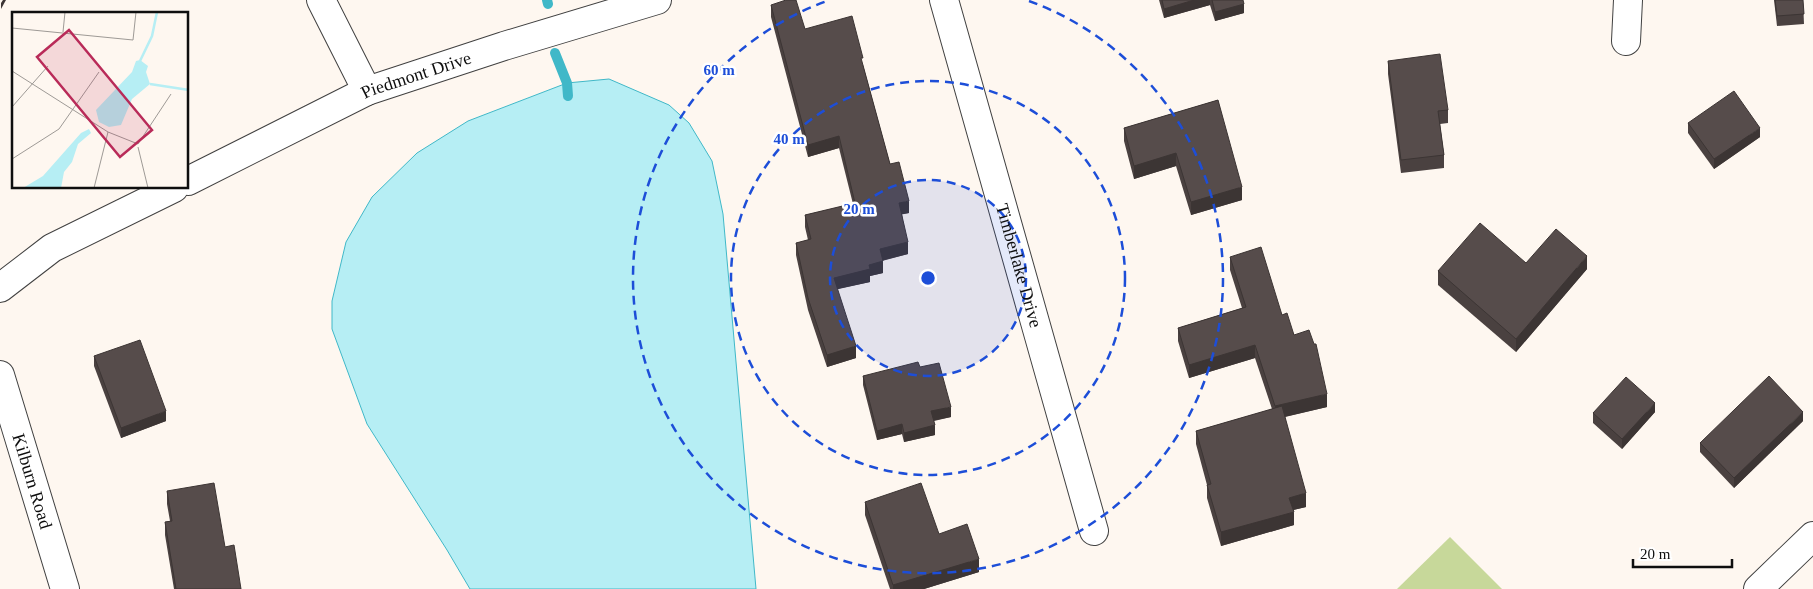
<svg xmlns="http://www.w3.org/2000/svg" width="1813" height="589" viewBox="0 0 1813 589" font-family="Georgia,serif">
	<rect width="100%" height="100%" fill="#fef7f0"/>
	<polygon fill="#c7d89a" points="1450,537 1502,589 1397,589"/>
	<polygon fill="#b6eef4" stroke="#40b8c8" points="609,79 669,105 689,123 712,161 723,214 756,589 470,589 447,550 367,424 332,329 332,301 346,242 372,197 417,153 468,121 567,83"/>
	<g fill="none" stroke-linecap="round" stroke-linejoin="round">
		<g stroke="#40b8c8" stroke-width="10">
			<polyline points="547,0 548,4"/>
			<polyline points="555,53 567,83 568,96"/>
		</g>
		<defs>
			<g id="street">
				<polyline points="321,0 367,91"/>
				<path id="s1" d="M944 0 1094 531"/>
				<polyline points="1626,41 1628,0"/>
				<path id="s2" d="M188 181 367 91 504 46 657 0"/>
				<polyline points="0,288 52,248 174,188"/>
				<path id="s3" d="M0 375 65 589"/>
				<polyline points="1758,589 1813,536"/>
			</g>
		</defs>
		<use href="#street" stroke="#414141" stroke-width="30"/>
		<use href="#street" stroke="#fff" stroke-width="28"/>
	</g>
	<g fill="#4a4140">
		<polygon points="1159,0 1243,0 1244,13 1215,21 1210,5 1164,18"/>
		<polygon points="1774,0 1803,0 1804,24 1777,26"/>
		<polygon points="771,5 805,29 863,65 890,164 909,213 902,214 908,254 882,261 883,273 870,276 870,282 837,289 856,358 827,367 808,310 796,255 796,243 808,240 805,227 805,215 853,204 839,148 808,157 771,17"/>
		<polygon points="1388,61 1448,110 1448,123 1440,124 1444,155 1444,168 1401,173 1388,74"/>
		<polygon points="1218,100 1242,200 1191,215 1176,166 1134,179 1124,141 1124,128"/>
		<polygon points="1688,123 1760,137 1714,169 1688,133"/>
		<polygon points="1230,257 1282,315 1294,335 1327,407 1285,417 1306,507 1293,510 1294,525 1221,546 1207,498 1207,485 1196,444 1196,431 1272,409 1255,358 1189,378 1178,341 1178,328 1242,308 1230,270"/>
		<polygon points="1526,263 1587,269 1516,352 1438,285 1438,271"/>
		<polygon points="94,356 166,421 121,438 94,366"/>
		<polygon points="920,367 951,417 934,421 935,435 904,442 902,434 877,440 863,385 863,376"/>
		<polygon points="1655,412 1622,449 1593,423 1593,413"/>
		<polygon points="1803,421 1734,488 1700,452 1700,443"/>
		<polygon points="167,491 225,547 241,589 174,589 165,535 165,522 170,521 167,504"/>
		<polygon points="865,502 939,534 979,572 924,589 890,589 865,515"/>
	</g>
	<g fill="#3c3534">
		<polygon points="3,0 6,0 1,9 1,3"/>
		<polygon points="1194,0 1210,0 1210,5 1164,18 1164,9"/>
		<polygon points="1244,4 1244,13 1215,21 1215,12"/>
		<polygon points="1760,128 1760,137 1714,169 1714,159"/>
		<polygon points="839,136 839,148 808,157 808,145"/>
		<polygon points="1176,153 1176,166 1134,179 1134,166"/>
		<polygon points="1242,187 1242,200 1191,215 1191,202"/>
		<polygon points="909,201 909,213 899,215 899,203"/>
		<polygon points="908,242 908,254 880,261 880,249"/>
		<polygon points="1587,256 1587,269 1516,352 1516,339"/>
		<polygon points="883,261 883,273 870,276 870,282 834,290 834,278 869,265"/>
		<polygon points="1255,345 1255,358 1189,378 1189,365"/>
		<polygon points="856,346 856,358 827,367 827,355"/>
		<polygon points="1327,394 1327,407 1275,419 1275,406"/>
		<polygon points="1655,403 1655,412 1622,449 1622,439"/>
		<polygon points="951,407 951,417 931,421 931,411"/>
		<polygon points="166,411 166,421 121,438 121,428"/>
		<polygon points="1803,412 1803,421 1734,488 1734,478"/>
		<polygon points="902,424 902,434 877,440 877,431"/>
		<polygon points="935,425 935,435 904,442 904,433"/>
		<polygon points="1306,493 1306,507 1289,511 1289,498"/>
		<polygon points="1294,512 1294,525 1221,546 1221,532"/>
		<polygon points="979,559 979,572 924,589 893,589 893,585"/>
	</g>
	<g fill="#564c4b" stroke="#3c3534">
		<polygon points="786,0 796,0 805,29 852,16 863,58 861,58 890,164 899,162 909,201 899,203 908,242 880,249 883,261 869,265 870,269 834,278 856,346 827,355 808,298 796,243 811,239 805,215 855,203 839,136 808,145 771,5"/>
		<polygon points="1162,0 1194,0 1164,9"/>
		<polygon points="1212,0 1243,0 1244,4 1215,12"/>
		<polygon points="1775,0 1803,0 1804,14 1777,16"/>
		<polygon points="1440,54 1448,110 1438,111 1444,155 1401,160 1388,61"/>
		<polygon points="1734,91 1760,128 1714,159 1688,123"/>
		<polygon points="1218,100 1242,187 1191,202 1176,153 1134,166 1124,128"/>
		<polygon points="1480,223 1526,263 1556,229 1587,256 1516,339 1438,271"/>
		<polygon points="1261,247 1282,315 1287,313 1294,335 1309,330 1314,344 1316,344 1327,394 1275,406 1255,345 1189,365 1178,328 1246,307 1230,257"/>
		<polygon points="140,340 166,411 121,428 94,356"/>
		<polygon points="918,362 920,367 939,363 951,407 931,411 935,425 904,433 902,424 877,431 863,376"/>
		<polygon points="1769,376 1803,412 1734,478 1700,443"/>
		<polygon points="1626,377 1655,403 1622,439 1593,413"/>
		<polygon points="1282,406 1306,493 1289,498 1294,512 1221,532 1207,485 1211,484 1196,431"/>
		<polygon points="214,483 225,547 234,545 241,589 176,589 165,522 172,521 167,491"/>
		<polygon points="921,483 939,534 967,524 979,559 893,585 865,502"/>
	</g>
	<circle cx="928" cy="278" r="98" fill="#1d4ed8" fill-opacity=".12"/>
	<g fill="none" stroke="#1d4ed8" stroke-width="2.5" stroke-dasharray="9 6">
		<circle cx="928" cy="278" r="98"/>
		<circle cx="928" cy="278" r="197"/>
		<path d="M1029 1A295 295 0 1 1 827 1"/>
	</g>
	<g text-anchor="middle" stroke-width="5" stroke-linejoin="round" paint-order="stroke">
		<g font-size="18" fill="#0e0e0e" stroke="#fff">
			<text dy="6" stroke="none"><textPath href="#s2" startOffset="252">Piedmont Drive</textPath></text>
			<text dy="6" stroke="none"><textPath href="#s1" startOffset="276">Timberlake Drive</textPath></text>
			<text dy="6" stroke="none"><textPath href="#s3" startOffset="111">Kilburn Road</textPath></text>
		</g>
	</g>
	<g transform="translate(12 12)">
		<rect width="176" height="176" fill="#fef7f0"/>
		<path d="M128 48 136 54 134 60 138 72 120 87 109 113 97 115 87 110 84 98 120 60 124 49ZM77 117 79 121 66 132 60 150 52 160 49 176H11L31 164 69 121Z" fill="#b6eef4"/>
		<path fill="none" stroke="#b6eef4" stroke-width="2.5" d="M128 49 140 24 145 0M138 72 177 78"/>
		<path fill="none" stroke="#9e9a96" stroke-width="1" d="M0 16 121 28 124 0M51 20 53 0M0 59 96 120 126 132 159 82M0 95 36 54M126 135 136 176M0 147 47 117 87 60M82 176 96 120"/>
		<path fill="#b92b59" fill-opacity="0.15" stroke="#b92b59" stroke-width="2.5" d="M57 18 140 118 108 145 25 45Z"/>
		<rect width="176" height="176" fill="none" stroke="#0e0e0e" stroke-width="2.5"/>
	</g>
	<circle cx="928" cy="278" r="8" fill="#1d4ed8" stroke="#fff" stroke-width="2.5"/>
	<g font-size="15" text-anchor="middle" font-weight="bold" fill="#1d4ed8" stroke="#fff" stroke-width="5" stroke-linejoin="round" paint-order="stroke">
		<text x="719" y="75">60 m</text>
		<text x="789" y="144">40 m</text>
		<text x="859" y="214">20 m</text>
	</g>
	<path d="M1633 559v8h99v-8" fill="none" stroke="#0e0e0e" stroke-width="2.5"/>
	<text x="1640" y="559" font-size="15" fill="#0e0e0e" stroke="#ffffff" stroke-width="4" paint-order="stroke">20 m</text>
</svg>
